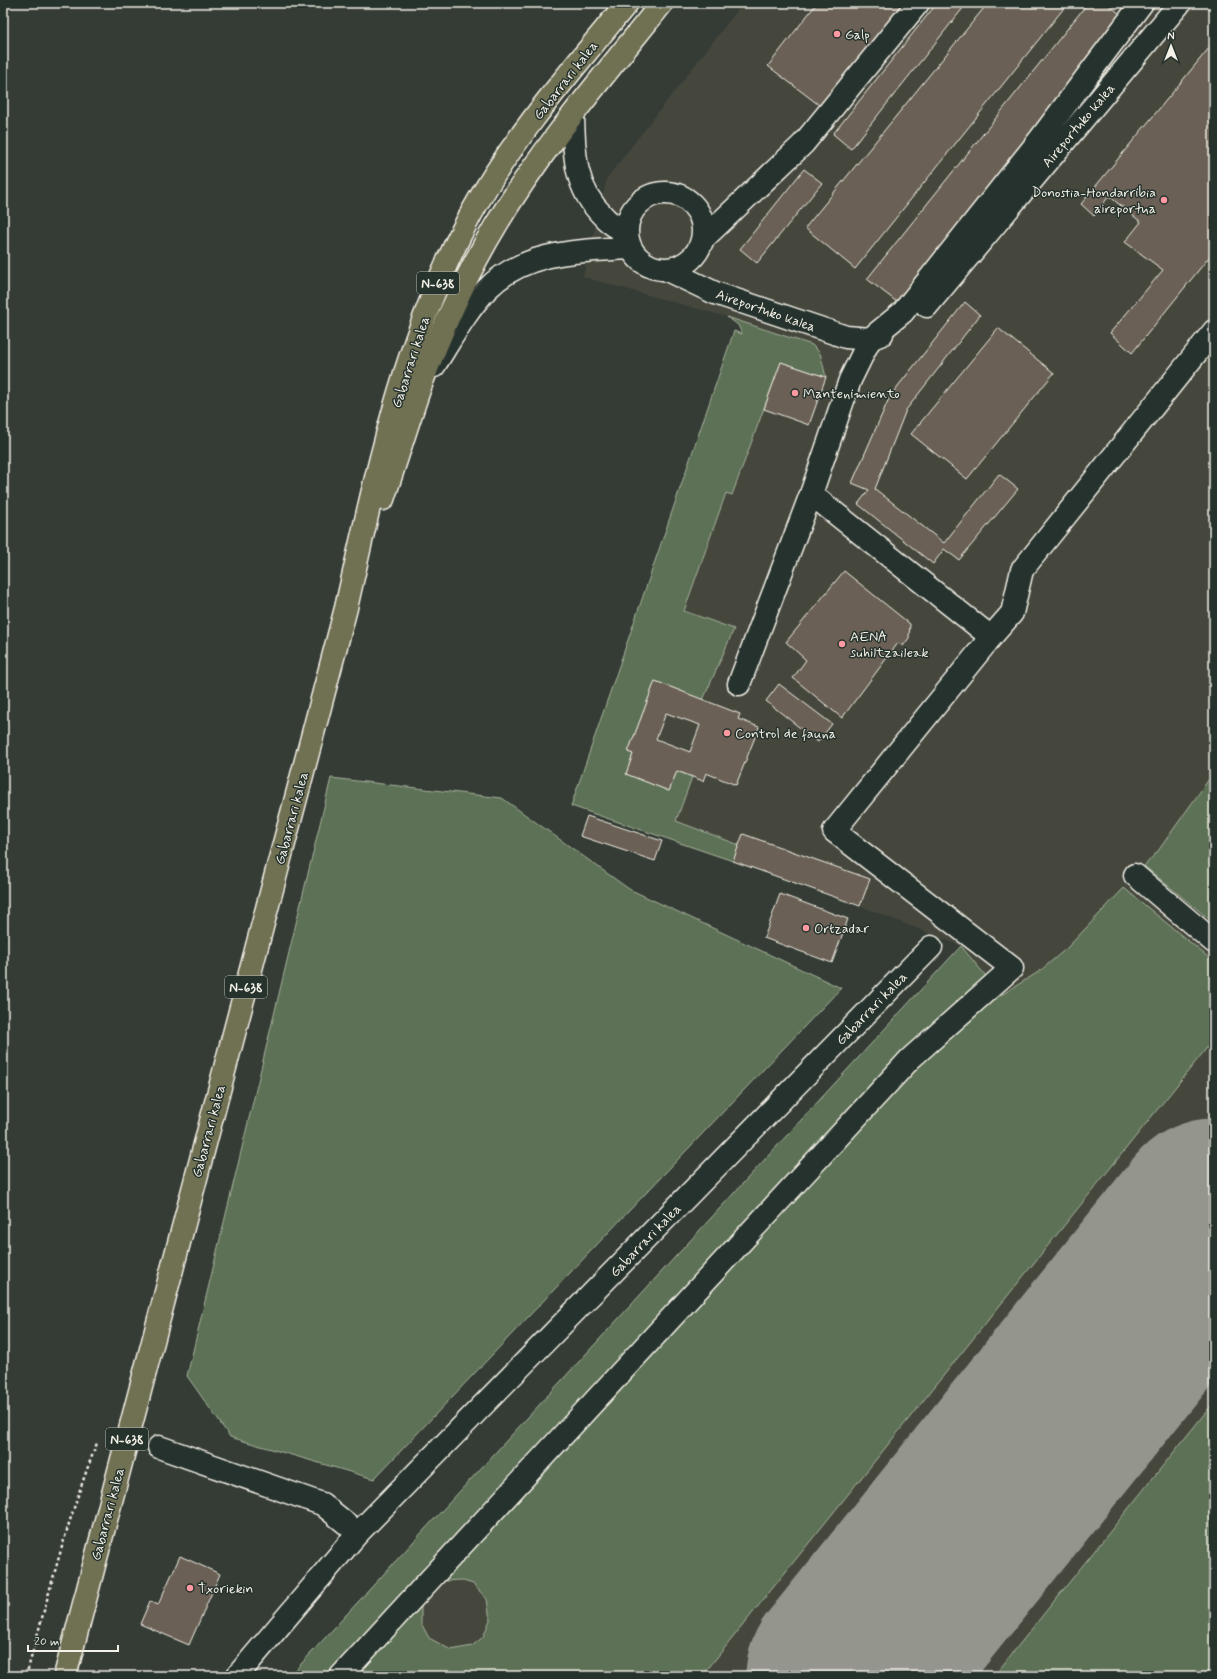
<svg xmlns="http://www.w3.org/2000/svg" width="1217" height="1679" viewBox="0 0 1217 1679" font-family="Mynerve,sans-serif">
	<rect width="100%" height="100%" fill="#343c35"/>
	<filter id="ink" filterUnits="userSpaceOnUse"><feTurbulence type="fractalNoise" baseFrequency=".025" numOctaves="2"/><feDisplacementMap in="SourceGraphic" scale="8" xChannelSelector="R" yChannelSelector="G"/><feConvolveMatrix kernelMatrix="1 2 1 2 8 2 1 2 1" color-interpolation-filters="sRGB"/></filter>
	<g filter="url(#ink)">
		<polygon fill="#44473e" points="743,3 1214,3 1214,1676 290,1676 961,946 860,906 571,806 734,331 742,334 738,325 727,317 583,277 607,178"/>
		<g fill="#5c7155" stroke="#a8b19e">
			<polygon points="727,317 812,345 820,353 826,377 781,362 732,495 726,493 684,611 734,629 703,700 655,681 628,752 633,754 626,774 669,791 677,771 692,777 676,821 739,845 733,861 571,806 734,331 742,334 738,325"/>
			<polygon points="1214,772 1214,923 1144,866 1158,851"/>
			<polygon points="331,778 502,798 629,889 841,988 374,1479 230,1437 187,1376"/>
			<polygon points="1124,888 1214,962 1214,1039 702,1676 356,1676 421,1606 421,1623 429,1638 451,1650 472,1646 483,1637 490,1620 487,1599 473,1584 460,1580 445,1581 914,1066 977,1010 1040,971 1067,948"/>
			<polygon points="961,946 986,976 971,995 905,1051 330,1676 290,1676"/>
			<polygon points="1214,1402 1214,1676 994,1676"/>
		</g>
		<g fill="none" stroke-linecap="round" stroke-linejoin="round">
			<polyline stroke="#94968e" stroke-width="203" points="847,1676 1214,1220"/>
		</g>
		<g fill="#6a6154" stroke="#f4f1e8" fill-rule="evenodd">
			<polygon points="817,3 906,3 823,108 768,66"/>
			<polygon points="937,3 967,3 851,149 833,134"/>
			<polygon points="988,3 1068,3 855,269 805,228"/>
			<polygon points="1088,3 1106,3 1124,17 897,302 867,279"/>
			<polygon points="1214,42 1214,251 1132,353 1110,333 1163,270 1125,242 1141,222 1109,196 1094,216 1081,204"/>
			<polygon points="804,169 822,183 757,263 740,249"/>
			<polygon points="965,302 980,315 906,410 875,489 944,543 999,474 1018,489 959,560 944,549 933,564 858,504 869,490 852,483 890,396"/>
			<polygon points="998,328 1054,373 967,479 911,434"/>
			<polygon points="781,362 826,377 809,425 764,409"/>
			<polygon points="844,571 910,624 909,638 903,646 898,643 842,718 793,678 806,660 786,642"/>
			<path d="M655 681 740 714 738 719 759 727 736 785 706 773 703 781 677 771 669 791 626 774 633 754 628 752ZM666 713 700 725 690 752 656 739Z"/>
			<polygon points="779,684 832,724 818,742 766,701"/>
			<polygon points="587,816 662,841 655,861 580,836"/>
			<polygon points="743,834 870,879 860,906 733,861"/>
			<polygon points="780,894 848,919 832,963 764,938"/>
			<polygon points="180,1556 220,1574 189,1645 140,1624 150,1601 158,1605"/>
		</g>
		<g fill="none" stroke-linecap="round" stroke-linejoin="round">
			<defs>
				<g id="minor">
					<path d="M573 115C574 154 574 188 604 217 610 224 619 228 626 233"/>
					<circle cx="665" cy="231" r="38"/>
					<polyline points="703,239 803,144 918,3"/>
					<polyline points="667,270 715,293 846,337 870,339 882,334"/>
					<polyline points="927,306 1180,3"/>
					<path d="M434 366C450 341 466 311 487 289 525 250 581 251 630 248"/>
					<polyline points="811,494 991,637"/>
					<polyline points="739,684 811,494 850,380 870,339 903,312 1040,139 1142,3"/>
					<polyline points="1135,875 1214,942"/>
					<polyline points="159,1447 322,1504 358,1533"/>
					<polyline points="237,1676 358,1533 931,947"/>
					<polyline points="341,1676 910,1059 1012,968 834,831 991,637 1012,613 1022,570 1214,331"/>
				</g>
				<g id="major">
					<path d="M383 499C396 462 407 424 420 387 441 331 465 276 496 225 543 146 605 75 662 3"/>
					<path d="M65 1676 346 608C377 471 404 338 471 214 513 137 572 70 627 3"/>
				</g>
			</defs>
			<use href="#minor" stroke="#f4f1e8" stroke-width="25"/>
			<use href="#major" stroke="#f4f1e8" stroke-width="25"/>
			<path stroke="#f4f1e8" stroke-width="2.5" stroke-dasharray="3 3" stroke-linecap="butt" d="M26 1676C48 1598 67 1519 97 1443"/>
			<use href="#minor" stroke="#26332d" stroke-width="22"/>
			<use href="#major" stroke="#706f52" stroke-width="22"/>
		</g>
	</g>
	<g fill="#ff9aa2" stroke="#26332d" stroke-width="1.5">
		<circle cx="837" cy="34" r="4"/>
		<circle cx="1164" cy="200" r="4"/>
		<circle cx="795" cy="393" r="4"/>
		<circle cx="842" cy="644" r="4"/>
		<circle cx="727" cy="733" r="4"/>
		<circle cx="806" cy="928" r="4"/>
		<circle cx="190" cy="1588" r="4"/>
	</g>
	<g text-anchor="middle" stroke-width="3" stroke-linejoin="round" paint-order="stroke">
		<g fill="#26332d" stroke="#b6b8b0" stroke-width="1">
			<rect x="417" y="272" width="42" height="22" rx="3"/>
			<rect x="225" y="976" width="42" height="22" rx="3"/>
			<rect x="106" y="1428" width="42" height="22" rx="3"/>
		</g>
		<g font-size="13" font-weight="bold" fill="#f4f1e8">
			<text x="438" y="288">N-638</text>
			<text x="246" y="992">N-638</text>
			<text x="127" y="1444">N-638</text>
		</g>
		<g font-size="14" fill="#f4f1e8" stroke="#26332d" text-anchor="start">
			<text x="845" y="39">Galp</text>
			<text x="1156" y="197" text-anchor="end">Donostia-Hondarribia<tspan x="1156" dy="16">aireportua</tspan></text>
			<text x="803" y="398">Mantenimiento</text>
			<text x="850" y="641">AENA<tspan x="850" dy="16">suhiltzaileak</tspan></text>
			<text x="735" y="738">Control de fauna</text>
			<text x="814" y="933">Ortzadar</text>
			<text x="198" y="1593">Txoriekin</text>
		</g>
		<g font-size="14" fill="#f4f1e8" stroke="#26332d">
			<text transform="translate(565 80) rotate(-52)" y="5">Gabarrari kalea</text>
			<text transform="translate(1078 125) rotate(-50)" y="5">Aireportuko kalea</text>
			<text transform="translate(766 310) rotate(19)" y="5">Aireportuko kalea</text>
			<text transform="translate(410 362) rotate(-72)" y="5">Gabarrari kalea</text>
			<text transform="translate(291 818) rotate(-75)" y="5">Gabarrari kalea</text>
			<text transform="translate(871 1008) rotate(-46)" y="5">Gabarrari kalea</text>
			<text transform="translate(208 1131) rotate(-75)" y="5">Gabarrari kalea</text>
			<text transform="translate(645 1240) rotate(-46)" y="5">Gabarrari kalea</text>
			<text transform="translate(107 1514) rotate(-75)" y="5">Gabarrari kalea</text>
		</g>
	</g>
	<rect width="1217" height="1679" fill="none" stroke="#26332d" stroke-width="16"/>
	<rect x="8" y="8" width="1201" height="1663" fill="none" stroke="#f4f1e8" stroke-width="1.5" filter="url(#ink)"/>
	<g transform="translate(1171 46)" stroke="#26332d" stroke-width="3" paint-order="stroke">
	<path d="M0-3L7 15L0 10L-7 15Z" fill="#f4f1e8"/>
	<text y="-6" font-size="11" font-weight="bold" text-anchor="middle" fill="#f4f1e8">N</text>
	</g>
	<path d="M28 1645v6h90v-6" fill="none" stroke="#f4f1e8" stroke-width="2"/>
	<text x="34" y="1645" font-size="12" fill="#f4f1e8" stroke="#26332d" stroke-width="3" paint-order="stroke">20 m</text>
</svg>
